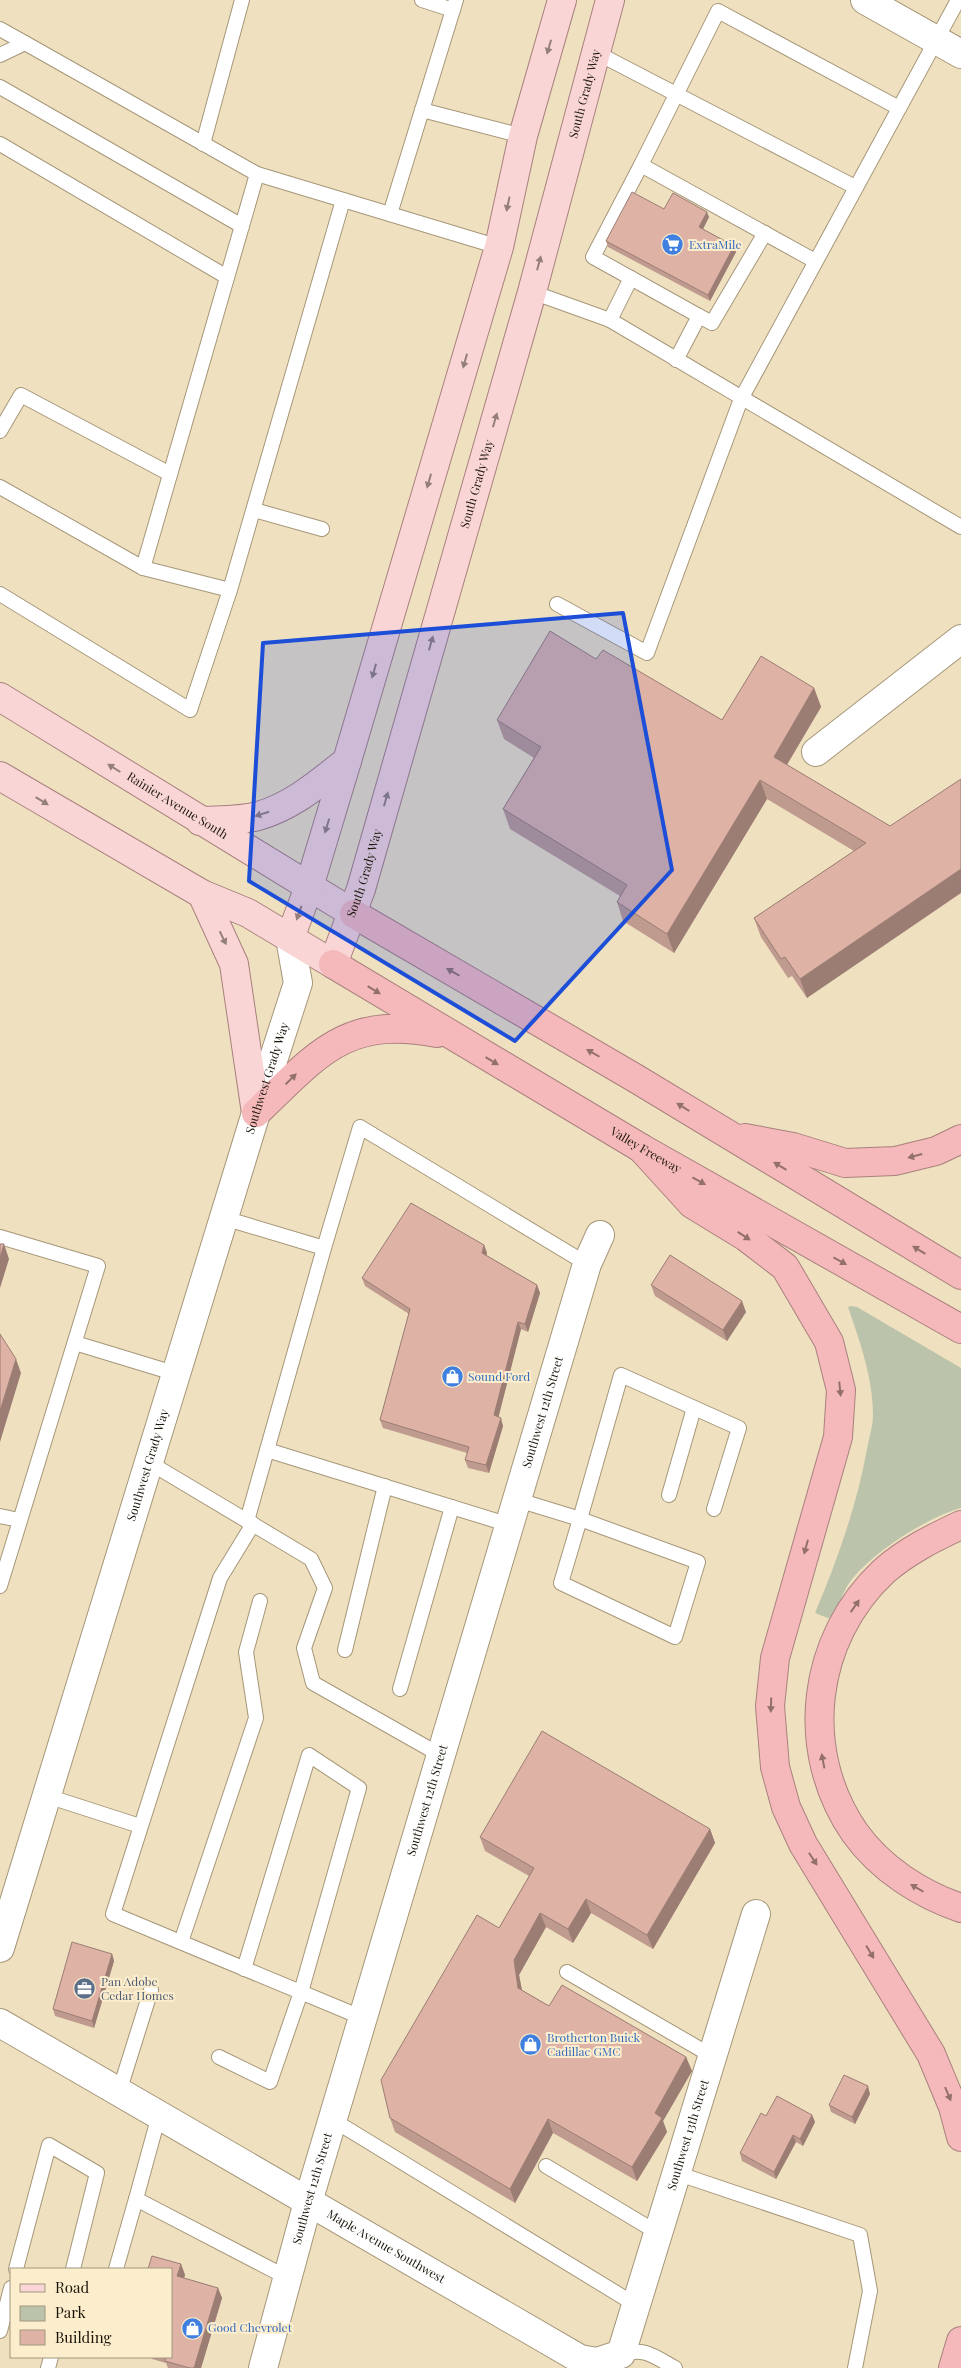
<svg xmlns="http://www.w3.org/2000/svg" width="961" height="2368" viewBox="0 0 961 2368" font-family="'Playfair Display',serif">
	<rect width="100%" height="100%" fill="#efe0c0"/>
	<path fill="#bbc3aa" d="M851 1306 857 1307 961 1368V1508C927 1517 864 1557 846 1588 841 1598 837 1610 833 1620L815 1613C837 1561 857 1505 867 1449 869 1438 873 1426 873 1415 873 1378 860 1342 848 1307Z"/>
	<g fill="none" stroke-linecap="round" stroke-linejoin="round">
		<defs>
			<g id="lane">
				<polyline points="422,0 453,10"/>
				<polyline points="0,29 25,43"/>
				<polyline points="595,52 855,187"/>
				<polyline points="0,55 25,43 257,174 499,247"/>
				<polyline points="0,87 242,226"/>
				<polyline points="422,110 523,136"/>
				<polyline points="0,144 227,277"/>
				<polyline points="203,144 242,0"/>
				<polyline points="641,165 593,257 699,316 712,323 765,233"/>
				<polyline points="257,174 143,568 230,590 343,200"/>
				<polyline points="390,214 456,0"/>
				<polyline points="815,261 641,165 718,11 899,108"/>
				<polyline points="532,292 610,320 961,527"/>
				<polyline points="610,320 631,278"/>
				<polyline points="676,360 699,316"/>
				<polyline points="0,431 21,395 170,474"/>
				<polyline points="0,487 143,568"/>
				<polyline points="254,510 322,529"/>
				<polyline points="0,594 190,710 230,590"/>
				<polyline points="557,604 647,653 741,399 958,0"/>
				<polyline points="224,1218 324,1248 360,1127 587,1264"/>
				<polyline points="0,1237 98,1266 0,1586"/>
				<polyline points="75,1343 177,1374"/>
				<polyline points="267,1450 510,1525"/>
				<polyline points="150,1463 311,1559 325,1588 304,1648 313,1683 442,1756"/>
				<polyline points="669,1495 694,1408"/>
				<polyline points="518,1500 580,1519 621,1375 739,1428 714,1509"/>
				<polyline points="0,1516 19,1520"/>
				<polygon points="580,1519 698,1562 675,1637 561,1583"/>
				<polyline points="247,1521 324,1248"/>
				<polyline points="253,1524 220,1578 113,1914 363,2018"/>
				<polyline points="345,1650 385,1486"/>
				<polyline points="400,1689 452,1507"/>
				<polyline points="47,1796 140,1826"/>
				<polyline points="181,1942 256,1718 246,1652 260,1601"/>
				<polyline points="567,1972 712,2056"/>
				<polyline points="219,2057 270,2082 301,1992 359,1788 309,1755 244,1969"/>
				<polyline points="119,2092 151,1990"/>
				<polyline points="159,2115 136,2199 288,2278"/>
				<polyline points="333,2120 636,2305"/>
				<polyline points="546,2166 658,2233"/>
				<polyline points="676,2173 860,2235 870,2291 855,2368"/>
				<polyline points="16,2269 49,2145 97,2173 73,2269"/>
				<polyline points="116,2269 136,2199"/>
				<polyline points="0,2331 11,2288"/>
				<path d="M621 2355C643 2346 655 2357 675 2368"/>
				<polyline points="48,2368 51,2357"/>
			</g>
			<g id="street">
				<polyline points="865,0 961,54"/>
				<polyline points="816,752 961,639"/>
				<path id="s1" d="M0 2023 580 2359 597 2362 621 2354 756 1914"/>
				<path id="s2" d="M263 2368 308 2202 587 1264 600 1235"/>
			</g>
			<g id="secondary">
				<path id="s3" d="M0 1948 256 1113 298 983 290 938"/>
			</g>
			<g id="primary">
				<path id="s4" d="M0 697 354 914"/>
				<path id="s5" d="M0 776 202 894 248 913 333 964 361 889 532 292 610 0"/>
				<path d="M200 821C219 820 240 821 258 816 293 806 319 783 347 761"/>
				<polyline points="202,894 234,964 256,1113"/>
				<polyline points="290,938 309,887 347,761 499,247 523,136 562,0"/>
			</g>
			<g id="highway">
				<polyline points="354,914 635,1078 961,1275"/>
				<path id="s6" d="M333 964 641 1148 961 1329"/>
				<path d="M256 1113C317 1055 345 1015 437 1033"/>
				<polyline points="745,1138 793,1147 845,1163 895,1161 936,1151 961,1139"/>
				<polyline points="641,1148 692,1204 746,1237 785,1267 829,1342 841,1390 838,1437 775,1658 770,1706 775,1767 786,1807 803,1844 931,2054 953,2107 961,2137"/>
				<path d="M961 1525C933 1538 907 1551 884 1571 811 1639 798 1751 855 1833 881 1869 920 1894 961 1908"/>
				<polyline points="953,2368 961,2341"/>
			</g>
		</defs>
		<use href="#lane" stroke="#a69779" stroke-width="16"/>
		<use href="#street" stroke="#a69779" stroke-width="30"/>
		<use href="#secondary" stroke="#a69779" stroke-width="30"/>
		<use href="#primary" stroke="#a9807d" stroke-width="30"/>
		<use href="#highway" stroke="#a9807d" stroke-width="30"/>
		<use href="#lane" stroke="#fff" stroke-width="14"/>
		<use href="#street" stroke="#fff" stroke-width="28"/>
		<use href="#secondary" stroke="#fff" stroke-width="28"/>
		<use href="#primary" stroke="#f9d5d6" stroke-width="28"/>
		<use href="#highway" stroke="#f5b9bb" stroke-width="28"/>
	</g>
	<g fill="#bf9a8e">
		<polygon points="664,209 709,217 703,229 734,246 736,252 710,301 608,247 606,241"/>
		<polygon points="596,659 722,720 814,688 821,707 787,765 890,826 807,998 792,976 788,978 761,937 754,918 854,851 767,799 674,953 623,921 617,902 620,896 510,829 503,809 534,758 504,739 497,720"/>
		<polygon points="484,1245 487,1253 486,1255 537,1285 540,1293 528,1332 521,1329 498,1417 503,1426 489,1473 468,1468 465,1460 467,1453 383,1428 380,1420 409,1314 365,1286 362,1278"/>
		<polygon points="651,1285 746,1312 727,1341 655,1296"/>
		<polygon points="710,1829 715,1843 653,1949 591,1913 573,1943 546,1927 519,1975 522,1990 549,2006 686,2057 692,2071 663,2121 667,2132 637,2181 553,2133 515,2203 395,2132 390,2118 499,1928 529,1876 485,1851 480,1837"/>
		<polygon points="112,1954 114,1961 94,2028 55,2016 53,2009"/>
		<polygon points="870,2094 855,2124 831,2112 829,2105"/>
		<polygon points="812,2115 815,2122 803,2146 796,2142 776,2179 742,2161 740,2153"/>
		<polygon points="181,2264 185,2275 184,2278 218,2288 222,2298 201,2368 168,2368 166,2363 152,2359 151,2357 171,2357"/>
	</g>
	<g fill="#9b7d74">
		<polygon points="707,212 709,217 701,233 699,227"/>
		<polygon points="734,246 736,252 710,301 708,295"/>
		<polygon points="814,688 821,707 780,776 774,757"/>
		<polygon points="760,780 767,799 674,953 667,934"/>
		<polygon points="961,869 961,893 807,998 800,979"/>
		<polygon points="4,1244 9,1259 0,1288 0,1258"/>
		<polygon points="484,1245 487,1253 485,1260 482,1253"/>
		<polygon points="537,1285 540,1293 528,1332 525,1324"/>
		<polygon points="742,1301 746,1312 727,1341 723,1330"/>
		<polygon points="518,1322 521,1329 497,1423 494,1415"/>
		<polygon points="16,1359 21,1373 0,1442 0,1411"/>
		<polygon points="501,1418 503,1426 489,1473 486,1465"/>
		<polygon points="710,1829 715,1843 653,1949 647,1935"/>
		<polygon points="586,1899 591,1913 573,1943 568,1929"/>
		<polygon points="540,1913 546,1927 519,1975 524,2002 518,1988 514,1960"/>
		<polygon points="112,1954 114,1961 94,2028 92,2021"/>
		<polygon points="686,2057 692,2071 663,2121 667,2132 637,2181 632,2167 655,2113"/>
		<polygon points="868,2086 870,2094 855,2124 852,2117"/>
		<polygon points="812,2115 815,2122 803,2146 800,2139"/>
		<polygon points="548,2119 553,2133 515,2203 510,2189"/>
		<polygon points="793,2135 796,2142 776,2179 774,2172"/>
		<polygon points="181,2264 185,2275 181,2287 177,2276"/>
		<polygon points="218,2288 222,2298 201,2368 194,2368"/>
	</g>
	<g fill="#deb3a5" stroke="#9b7d74">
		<polygon points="632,192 664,209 673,193 707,212 699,227 734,246 708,295 606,241"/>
		<polygon points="550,631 596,659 603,650 722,720 761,656 814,688 774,757 890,826 961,779 961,869 800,979 785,957 781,959 754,918 866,843 760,780 667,934 617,902 627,885 503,809 541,747 497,720"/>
		<polygon points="411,1203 484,1245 482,1253 537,1285 525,1324 518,1322 494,1415 501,1418 486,1465 465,1460 469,1447 380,1420 410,1309 362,1278"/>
		<polygon points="0,1244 4,1244 0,1258"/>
		<polygon points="670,1255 742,1301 723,1330 651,1285"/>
		<polygon points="0,1334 16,1359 0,1411"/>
		<polygon points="542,1731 710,1829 647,1935 586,1899 568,1929 540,1913 514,1960 518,1988 549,2006 562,1985 686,2057 655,2113 662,2118 632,2167 548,2119 510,2189 390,2118 381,2080 477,1915 499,1928 534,1868 480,1837"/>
		<polygon points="72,1942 112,1954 92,2021 53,2009"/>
		<polygon points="844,2075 868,2086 852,2117 829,2105"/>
		<polygon points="777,2096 812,2115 800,2139 793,2135 774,2172 740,2153 761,2113 766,2116"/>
		<polygon points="152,2256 181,2264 177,2276 218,2288 194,2368 190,2368 165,2361 166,2357 171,2357 171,2269 148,2269"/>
	</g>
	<defs><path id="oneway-solid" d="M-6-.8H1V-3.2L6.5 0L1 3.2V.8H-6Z" transform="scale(1.25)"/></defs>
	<g fill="#957f7a">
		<use href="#oneway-solid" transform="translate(549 47) rotate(106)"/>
		<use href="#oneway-solid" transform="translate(508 204) rotate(102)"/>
		<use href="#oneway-solid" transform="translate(539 263) rotate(-75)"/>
		<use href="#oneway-solid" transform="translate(465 361) rotate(106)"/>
		<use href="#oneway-solid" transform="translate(495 420) rotate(-74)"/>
		<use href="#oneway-solid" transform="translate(429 481) rotate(106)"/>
		<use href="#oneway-solid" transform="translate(431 643) rotate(-74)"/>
		<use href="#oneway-solid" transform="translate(374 671) rotate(106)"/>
		<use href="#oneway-solid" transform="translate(114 768) rotate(-148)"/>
		<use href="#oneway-solid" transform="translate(386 799) rotate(-74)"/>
		<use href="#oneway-solid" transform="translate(42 801) rotate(31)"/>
		<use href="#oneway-solid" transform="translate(262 814) rotate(163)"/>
		<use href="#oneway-solid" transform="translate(327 826) rotate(107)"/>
		<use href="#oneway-solid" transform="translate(299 913) rotate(110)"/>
		<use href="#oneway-solid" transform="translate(223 938) rotate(64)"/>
	</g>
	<g fill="#93706b">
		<use href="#oneway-solid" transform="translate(453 972) rotate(-150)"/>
		<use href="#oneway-solid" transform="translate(374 990) rotate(31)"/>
		<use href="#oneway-solid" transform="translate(593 1053) rotate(-150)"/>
		<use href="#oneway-solid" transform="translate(492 1061) rotate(31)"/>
		<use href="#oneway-solid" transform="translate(291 1079) rotate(-44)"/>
		<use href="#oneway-solid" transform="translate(683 1107) rotate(-148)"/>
		<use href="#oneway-solid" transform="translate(915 1156) rotate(165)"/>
		<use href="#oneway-solid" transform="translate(780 1166) rotate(-149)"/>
		<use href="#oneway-solid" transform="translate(699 1181) rotate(29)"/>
		<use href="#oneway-solid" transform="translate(744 1236) rotate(33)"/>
		<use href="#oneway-solid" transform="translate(919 1250) rotate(-149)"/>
		<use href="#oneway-solid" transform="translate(840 1261) rotate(29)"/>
		<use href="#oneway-solid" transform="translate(840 1389) rotate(84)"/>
		<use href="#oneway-solid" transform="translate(806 1547) rotate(105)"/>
		<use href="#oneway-solid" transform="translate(855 1606) rotate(-55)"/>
		<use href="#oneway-solid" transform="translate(771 1705) rotate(92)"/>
		<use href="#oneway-solid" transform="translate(823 1761) rotate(-101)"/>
		<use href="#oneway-solid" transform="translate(813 1859) rotate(57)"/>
		<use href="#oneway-solid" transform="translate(917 1888) rotate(-150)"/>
		<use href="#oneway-solid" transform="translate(870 1952) rotate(59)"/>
		<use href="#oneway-solid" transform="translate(948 2094) rotate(67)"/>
	</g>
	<path fill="#1d4ed8" fill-opacity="0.2" stroke="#1d4ed8" stroke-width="4" stroke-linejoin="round" d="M623 613 672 870 515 1041 249 881 263 643Z"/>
	<defs>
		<symbol id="supermarket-disc" viewBox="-11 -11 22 22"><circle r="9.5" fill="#3f7fe0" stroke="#fcedcd"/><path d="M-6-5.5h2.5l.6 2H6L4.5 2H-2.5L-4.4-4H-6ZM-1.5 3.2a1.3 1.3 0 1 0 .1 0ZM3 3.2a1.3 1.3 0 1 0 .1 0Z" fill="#fff"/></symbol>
		<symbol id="shop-disc" viewBox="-11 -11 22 22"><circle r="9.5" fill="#3f7fe0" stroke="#fcedcd"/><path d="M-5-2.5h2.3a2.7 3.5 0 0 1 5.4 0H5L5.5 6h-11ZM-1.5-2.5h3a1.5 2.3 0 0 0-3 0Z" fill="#fff"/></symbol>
		<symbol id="office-disc" viewBox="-11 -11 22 22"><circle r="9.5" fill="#5c6f8a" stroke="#fcedcd"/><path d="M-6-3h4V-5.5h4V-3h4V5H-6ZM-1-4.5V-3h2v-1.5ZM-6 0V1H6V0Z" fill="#fff"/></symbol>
	</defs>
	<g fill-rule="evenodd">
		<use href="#supermarket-disc" x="660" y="232" width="25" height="25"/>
		<use href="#shop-disc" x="440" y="1364" width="25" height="25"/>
		<use href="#office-disc" x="72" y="1976" width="25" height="25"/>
		<use href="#shop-disc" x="518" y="2032" width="25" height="25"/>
		<use href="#shop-disc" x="180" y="2316" width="25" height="25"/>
	</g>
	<g text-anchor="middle" stroke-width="4" stroke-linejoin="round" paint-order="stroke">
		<g font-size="12" fill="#1b160a" stroke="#fcedcd">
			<text dy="4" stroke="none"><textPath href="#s5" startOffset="1289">South Grady Way</textPath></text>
			<text dy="4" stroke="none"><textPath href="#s5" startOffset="884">South Grady Way</textPath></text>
			<text dy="4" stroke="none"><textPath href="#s4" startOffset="208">Rainier Avenue South</textPath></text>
			<text dy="4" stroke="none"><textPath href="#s5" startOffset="479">South Grady Way</textPath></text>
			<text dy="4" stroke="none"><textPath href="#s3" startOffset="910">Southwest Grady Way</textPath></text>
			<text dy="4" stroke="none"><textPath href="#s6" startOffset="364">Valley Freeway</textPath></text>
			<text dy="4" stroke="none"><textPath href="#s2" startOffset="996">Southwest 12th Street</textPath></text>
			<text dy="4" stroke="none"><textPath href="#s3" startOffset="505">Southwest Grady Way</textPath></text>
			<text dy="4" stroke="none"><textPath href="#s2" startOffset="591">Southwest 12th Street</textPath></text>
			<text dy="4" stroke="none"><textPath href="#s1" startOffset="942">Southwest 13th Street</textPath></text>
			<text dy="4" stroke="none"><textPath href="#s2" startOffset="186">Southwest 12th Street</textPath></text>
			<text dy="4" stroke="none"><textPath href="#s1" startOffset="446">Maple Avenue Southwest</textPath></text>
		</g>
		<g font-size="12" fill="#366cbe" stroke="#fcedcd" text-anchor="start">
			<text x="689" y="249">ExtraMile</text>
			<text x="468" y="1381">Sound Ford</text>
			<text x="547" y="2042">Brotherton Buick<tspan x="547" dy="14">Cadillac GMC</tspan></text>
			<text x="208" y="2332">Good Chevrolet</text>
		</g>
		<g font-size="12" fill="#4e5e75" stroke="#fcedcd" text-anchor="start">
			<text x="101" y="1986">Pan Adobe<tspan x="101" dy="14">Cedar Homes</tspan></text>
		</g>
	</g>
	<rect x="10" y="2268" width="162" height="90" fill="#fcedcd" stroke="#a2977f"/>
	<rect x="20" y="2284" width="25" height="8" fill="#f9d5d6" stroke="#a2977f"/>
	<text x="55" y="2293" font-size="15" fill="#1b160a">Road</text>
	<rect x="20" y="2306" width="25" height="15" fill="#bbc3aa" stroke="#a2977f"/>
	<text x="55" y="2318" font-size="15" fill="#1b160a">Park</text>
	<rect x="20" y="2330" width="25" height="15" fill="#deb3a5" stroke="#a2977f"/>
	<text x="55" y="2343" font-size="15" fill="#1b160a">Building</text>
</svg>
